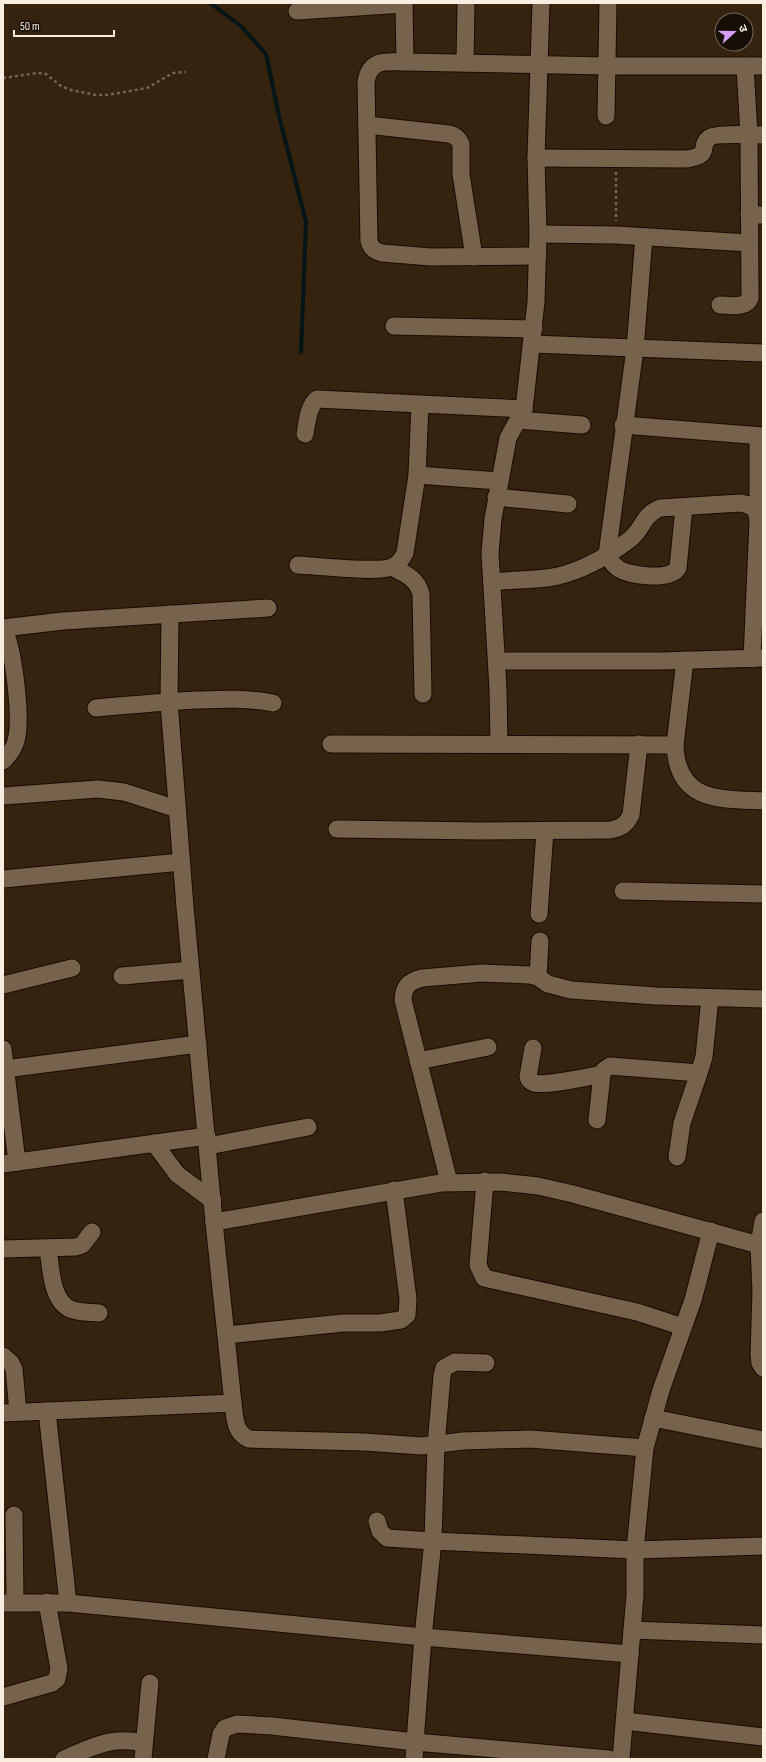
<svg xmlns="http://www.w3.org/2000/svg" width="766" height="1762" viewBox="0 0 766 1762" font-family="'Sofia Sans Condensed','Noto Sans Devanagari',sans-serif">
	<rect width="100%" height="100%" fill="#35230e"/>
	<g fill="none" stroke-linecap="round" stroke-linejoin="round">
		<polyline stroke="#051518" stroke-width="4" points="210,3 241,26 266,54 279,116 306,222 301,352"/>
		<defs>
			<g id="minor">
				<polyline points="404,3 405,62 607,66 763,66"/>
				<polyline points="297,11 404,4"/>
				<path d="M405 62C386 62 370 58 366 82L369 241C371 248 374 251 382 253L431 257 538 256"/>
				<polyline points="465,63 466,3"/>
				<polyline points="606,116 608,3"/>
				<path d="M367 125 449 134C456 136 458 138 461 144V174L474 257"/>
				<path d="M536 158 687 159C713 155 698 146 709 138 715 133 754 135 763 135"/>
				<polyline points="749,215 763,215"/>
				<polyline points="538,234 616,235 749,243"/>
				<path d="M644 237 635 349 607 555C610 560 614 566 619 569 631 576 670 581 678 568L684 507"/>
				<path d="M720 305C729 305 746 309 750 298L749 135 745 66"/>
				<polyline points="394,326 534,329"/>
				<polyline points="532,344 763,353"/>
				<polyline points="518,420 582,425"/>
				<polyline points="623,425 763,436"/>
				<path d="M305 434C307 423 308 406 317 399L420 404"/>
				<polyline points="417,475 499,481"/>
				<polyline points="496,497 568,504"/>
				<polyline points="758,514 758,436"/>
				<path d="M298 565C318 566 378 573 392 567 399 564 402 559 405 553L417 475 420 404 524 409 536 302 538 234 536 158 541 3"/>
				<path d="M392 567C405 574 417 578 421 594L423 694"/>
				<path d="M492 582C510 580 529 580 547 578 578 574 605 558 629 540 644 529 641 516 660 508L740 503C752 505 757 508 758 521L752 659"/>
				<polyline points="170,614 169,702 185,907 214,1222 441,1183 501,1182 538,1186 573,1194 759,1245 763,1221"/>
				<path d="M685 660 675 745C677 802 719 799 763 801"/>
				<polyline points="497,661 661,661 762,658"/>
				<path d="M96 708C129 705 163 702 197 700 224 699 247 698 273 703"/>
				<polyline points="331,744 675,745"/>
				<polyline points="499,744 498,689 490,553 493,519 508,438 524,409"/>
				<path d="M3 761C8 756 14 748 16 741 22 719 14 648 3 628L63 621 268 608"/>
				<polyline points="3,796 98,789 124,792 177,809"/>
				<path d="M337 829 481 831 610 830C621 828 626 825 631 815L639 744"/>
				<polyline points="3,879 181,862"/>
				<polyline points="623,891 763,894"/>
				<polyline points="539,914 545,831"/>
				<polyline points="122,976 191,970"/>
				<polyline points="538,977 540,941"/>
				<polyline points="3,985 72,968"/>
				<path d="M533 1048 528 1077C529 1080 531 1082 534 1083 545 1086 589 1077 602 1074"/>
				<polyline points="3,1049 17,1162"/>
				<polyline points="418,1061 488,1047"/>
				<polyline points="5,1069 198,1044"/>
				<polyline points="597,1120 602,1074 604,1070 610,1066 699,1073 704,1057 710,998"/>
				<polyline points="154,1143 177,1174 213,1201"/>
				<polyline points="208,1146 308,1127"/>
				<polyline points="677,1157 682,1123 699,1073"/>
				<polyline points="3,1164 207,1136"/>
				<polyline points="485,1181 478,1265 484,1278 637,1312 683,1327"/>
				<path d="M449 1182 403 1000C404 986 408 982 422 978L482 973 530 975 538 977 548 984 571 990 656 996 763 999"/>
				<polyline points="214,1222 233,1403"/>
				<polyline points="759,1245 761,1292 763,1292"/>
				<polyline points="3,1249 76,1247 82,1245 92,1232"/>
				<path d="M48 1249C51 1267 51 1300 70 1309 79 1313 89 1312 99 1313"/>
				<polyline points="761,1292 759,1354 760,1363 763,1368"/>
				<polyline points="226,1335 343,1323 380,1323 401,1320 407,1315 408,1299 394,1190"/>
				<polyline points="3,1356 11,1363 14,1369 18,1412"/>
				<polyline points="47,1411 68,1603"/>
				<path d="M3 1413 233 1403C235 1418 234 1432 249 1439L364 1442 422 1446 463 1441 530 1439 645 1448"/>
				<polyline points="653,1418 763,1440"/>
				<polyline points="14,1515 15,1602"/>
				<polyline points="377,1521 380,1531 387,1538 433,1541 436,1445 442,1376 444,1368 455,1362 486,1363"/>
				<polyline points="3,1603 68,1603 423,1637 630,1654"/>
				<polyline points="632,1630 763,1635"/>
				<polyline points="3,1697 52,1683 57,1679 59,1669 47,1602"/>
				<polyline points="625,1721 763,1737"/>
				<path d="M64 1759C95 1746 110 1736 144 1743"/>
				<polyline points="143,1759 150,1683"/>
				<polyline points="216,1759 221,1734 225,1728 237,1724 272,1726 415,1742 414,1759"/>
				<polyline points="609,1759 415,1742 423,1637 433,1541 635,1550 763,1546"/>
				<polyline points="621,1759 635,1595 635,1550 645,1448 661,1390 693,1300 711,1231"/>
			</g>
		</defs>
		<use href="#minor" stroke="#1c0b00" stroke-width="19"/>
		<g stroke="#756452" stroke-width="2.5" stroke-dasharray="3 3" stroke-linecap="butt">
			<polyline points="3,78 38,73 46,74 61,86 71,90 96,95 107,95 147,88 173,73 186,72"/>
			<polyline points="616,172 616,221"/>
		</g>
		<use href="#minor" stroke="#77624c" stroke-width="17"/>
	</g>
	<rect width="766" height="1762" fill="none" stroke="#faeee1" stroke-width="8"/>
	<g transform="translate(734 32) rotate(69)"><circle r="19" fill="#170e06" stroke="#72685e"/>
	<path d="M0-3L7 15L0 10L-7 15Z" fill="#d79bf9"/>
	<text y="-6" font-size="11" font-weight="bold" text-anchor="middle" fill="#faeee1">उ</text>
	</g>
	<path d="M14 30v6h100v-6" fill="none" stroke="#faeee1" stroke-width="2"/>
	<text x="20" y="30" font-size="12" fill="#faeee1" stroke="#170e06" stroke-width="3" paint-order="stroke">50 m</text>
</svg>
